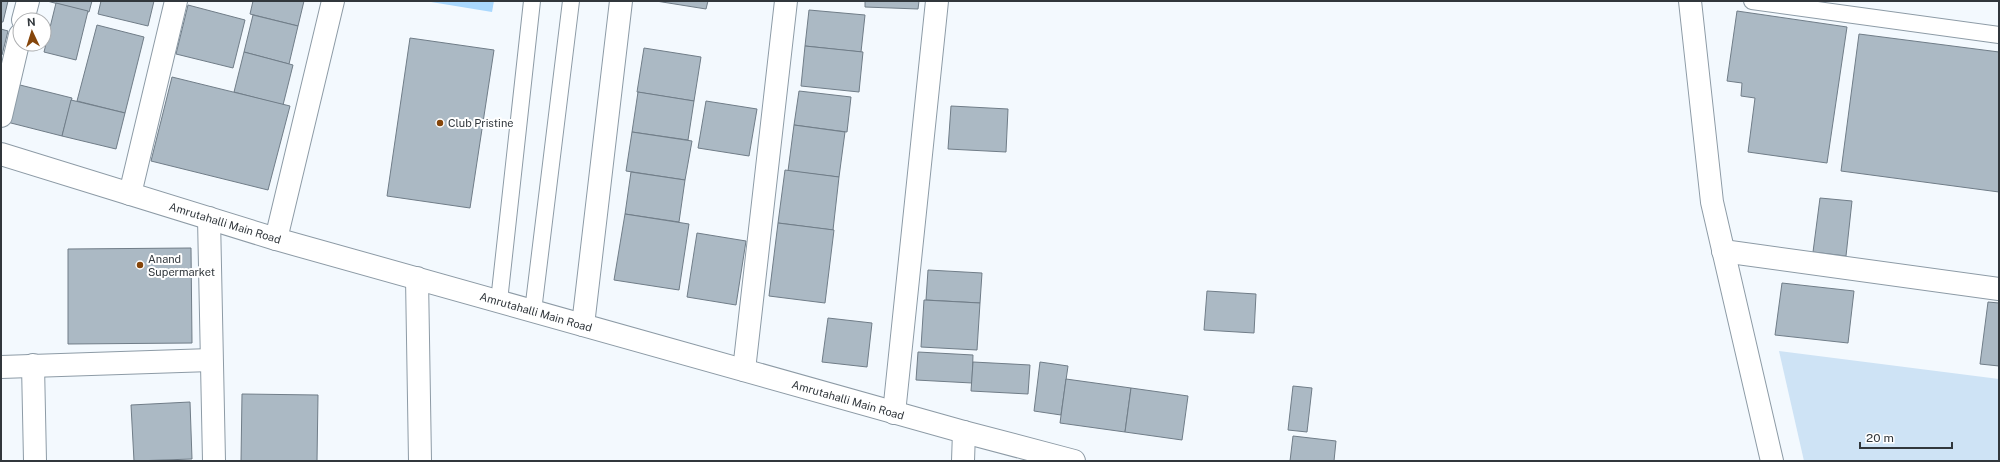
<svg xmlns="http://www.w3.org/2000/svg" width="2000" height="462" viewBox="0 0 2000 462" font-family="'Public Sans',sans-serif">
	<rect width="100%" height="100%" fill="#f3f9fe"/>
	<polygon fill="#cee3f5" points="1779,351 1999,379 1999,461 1804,461"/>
	<polygon fill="#a9d8fe" points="425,1 494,1 492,12"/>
	<g fill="#abb9c4" stroke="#707d88">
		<polygon points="1,1 8,1 3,22 1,22"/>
		<polygon points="47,1 92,1 89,12"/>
		<polygon points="101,1 154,1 148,26 98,14"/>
		<polygon points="253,1 304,1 298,26 250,14"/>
		<polygon points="656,1 708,1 706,9"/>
		<polygon points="865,1 919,1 918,9 865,7"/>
		<polygon points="56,3 88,11 76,60 44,52"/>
		<polygon points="188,5 245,20 233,68 176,54"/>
		<polygon points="809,10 865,15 861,52 805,46"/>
		<polygon points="1737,11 1847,27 1827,163 1748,152 1755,98 1741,96 1742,83 1727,81"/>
		<polygon points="253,15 298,26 289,64 244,52"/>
		<polygon points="97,25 144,37 125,113 77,101"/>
		<polygon points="1,29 8,31 2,55 1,55"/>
		<polygon points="1859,34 1999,52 1999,192 1841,171"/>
		<polygon points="410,38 494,50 470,208 387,196"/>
		<polygon points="805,46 863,52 859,92 801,86"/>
		<polygon points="644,48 701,57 694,101 637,92"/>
		<polygon points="244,52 293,65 283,105 234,92"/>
		<polygon points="172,77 290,106 268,190 151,161"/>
		<polygon points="16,84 72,98 62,136 7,122"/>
		<polygon points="799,91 851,97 847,132 794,125"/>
		<polygon points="638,92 694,101 688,140 632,132"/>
		<polygon points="71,100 125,113 116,149 62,136"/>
		<polygon points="706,101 757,109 749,156 698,148"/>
		<polygon points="951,106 1008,109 1006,152 948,149"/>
		<polygon points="794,125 845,132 839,177 788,171"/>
		<polygon points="632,132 692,141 685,180 626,171"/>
		<polygon points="785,170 839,177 833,230 778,223"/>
		<polygon points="631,172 685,180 679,222 625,214"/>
		<polygon points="1820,198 1852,201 1846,256 1813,252"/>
		<polygon points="625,214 689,224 679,290 614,280"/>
		<polygon points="778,223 834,230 825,303 769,296"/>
		<polygon points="697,233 746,241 736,305 687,297"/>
		<polygon points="191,248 192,343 68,344 68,249"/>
		<polygon points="928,270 982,273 980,303 926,300"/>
		<polygon points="1782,283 1854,291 1848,343 1775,335"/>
		<polygon points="1207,291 1256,294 1254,333 1204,330"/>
		<polygon points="924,300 980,303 977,350 921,347"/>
		<polygon points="1988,302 1999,303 1999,366 1980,364"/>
		<polygon points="828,318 872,323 867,367 822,362"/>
		<polygon points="918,352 973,355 972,383 916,380"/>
		<polygon points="973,362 1030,365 1028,394 971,391"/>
		<polygon points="1040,362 1068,366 1061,415 1034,411"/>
		<polygon points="1066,379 1131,388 1125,432 1060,423"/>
		<polygon points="1293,386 1312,388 1307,432 1288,430"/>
		<polygon points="1131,388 1188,396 1182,440 1125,432"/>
		<polygon points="242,394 318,395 317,461 241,461"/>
		<polygon points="190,402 192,459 134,461 131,405"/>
		<polygon points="1293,436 1336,441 1334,461 1290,461"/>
	</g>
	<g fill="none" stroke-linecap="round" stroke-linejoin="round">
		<defs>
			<g id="lane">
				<polyline points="1752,1 1999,35"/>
				<polyline points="499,301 532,1"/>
				<polyline points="533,311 571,1"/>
			</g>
			<g id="street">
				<polyline points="1690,1 1712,202 1772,461"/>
				<polyline points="23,20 28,1"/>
				<polyline points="1,116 20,35"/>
				<polyline points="130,194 176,1"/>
				<polyline points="209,218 214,461"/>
				<polyline points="276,239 333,1"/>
				<polyline points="1723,251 1999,289"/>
				<polyline points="417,278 420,461"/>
				<polyline points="583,325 621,1"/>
				<polyline points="33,365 35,461"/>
				<polyline points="1,367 211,360"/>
				<polyline points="744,370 786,1"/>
				<polyline points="894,413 937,1"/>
				<polyline points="963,461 964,432"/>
			</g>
			<polyline id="secondary" points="1,154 276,239 964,432 1074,461"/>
		</defs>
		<use href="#lane" stroke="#8d9ba6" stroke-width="18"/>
		<use href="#street" stroke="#8d9ba6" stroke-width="24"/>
		<use href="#secondary" stroke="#8d9ba6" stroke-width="24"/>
		<use href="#lane" stroke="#fff" stroke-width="16"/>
		<use href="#street" stroke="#fff" stroke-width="22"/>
		<use href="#secondary" stroke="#fff" stroke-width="22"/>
	</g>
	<g fill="#85450a" stroke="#fff" stroke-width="1.5">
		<circle cx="440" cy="123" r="4"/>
		<circle cx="140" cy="265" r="4"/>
	</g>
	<g text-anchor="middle" stroke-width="4" stroke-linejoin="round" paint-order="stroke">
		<g font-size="11" fill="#31373c" stroke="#fff" text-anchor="start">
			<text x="448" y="127">Club Pristine</text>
			<text x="148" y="263">Anand<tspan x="148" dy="13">Supermarket</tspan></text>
		</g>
		<g font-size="11" fill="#31373c" stroke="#fff">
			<text transform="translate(225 223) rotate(17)" y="4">Amrutahalli Main Road</text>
			<text transform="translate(536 312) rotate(16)" y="4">Amrutahalli Main Road</text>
			<text transform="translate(848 400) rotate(16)" y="4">Amrutahalli Main Road</text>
		</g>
	</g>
	<rect width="2000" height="462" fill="none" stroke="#31373c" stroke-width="4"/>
	<g transform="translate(32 32) rotate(356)"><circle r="19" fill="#ffffff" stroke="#adafb1"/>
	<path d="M0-3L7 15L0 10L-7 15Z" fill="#85450a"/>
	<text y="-6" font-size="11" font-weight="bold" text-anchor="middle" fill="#31373c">N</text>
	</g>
	<path d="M1860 442v6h92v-6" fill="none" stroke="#31373c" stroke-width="2"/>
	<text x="1866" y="442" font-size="12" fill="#31373c" stroke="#ffffff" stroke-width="3" paint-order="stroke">20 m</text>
</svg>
